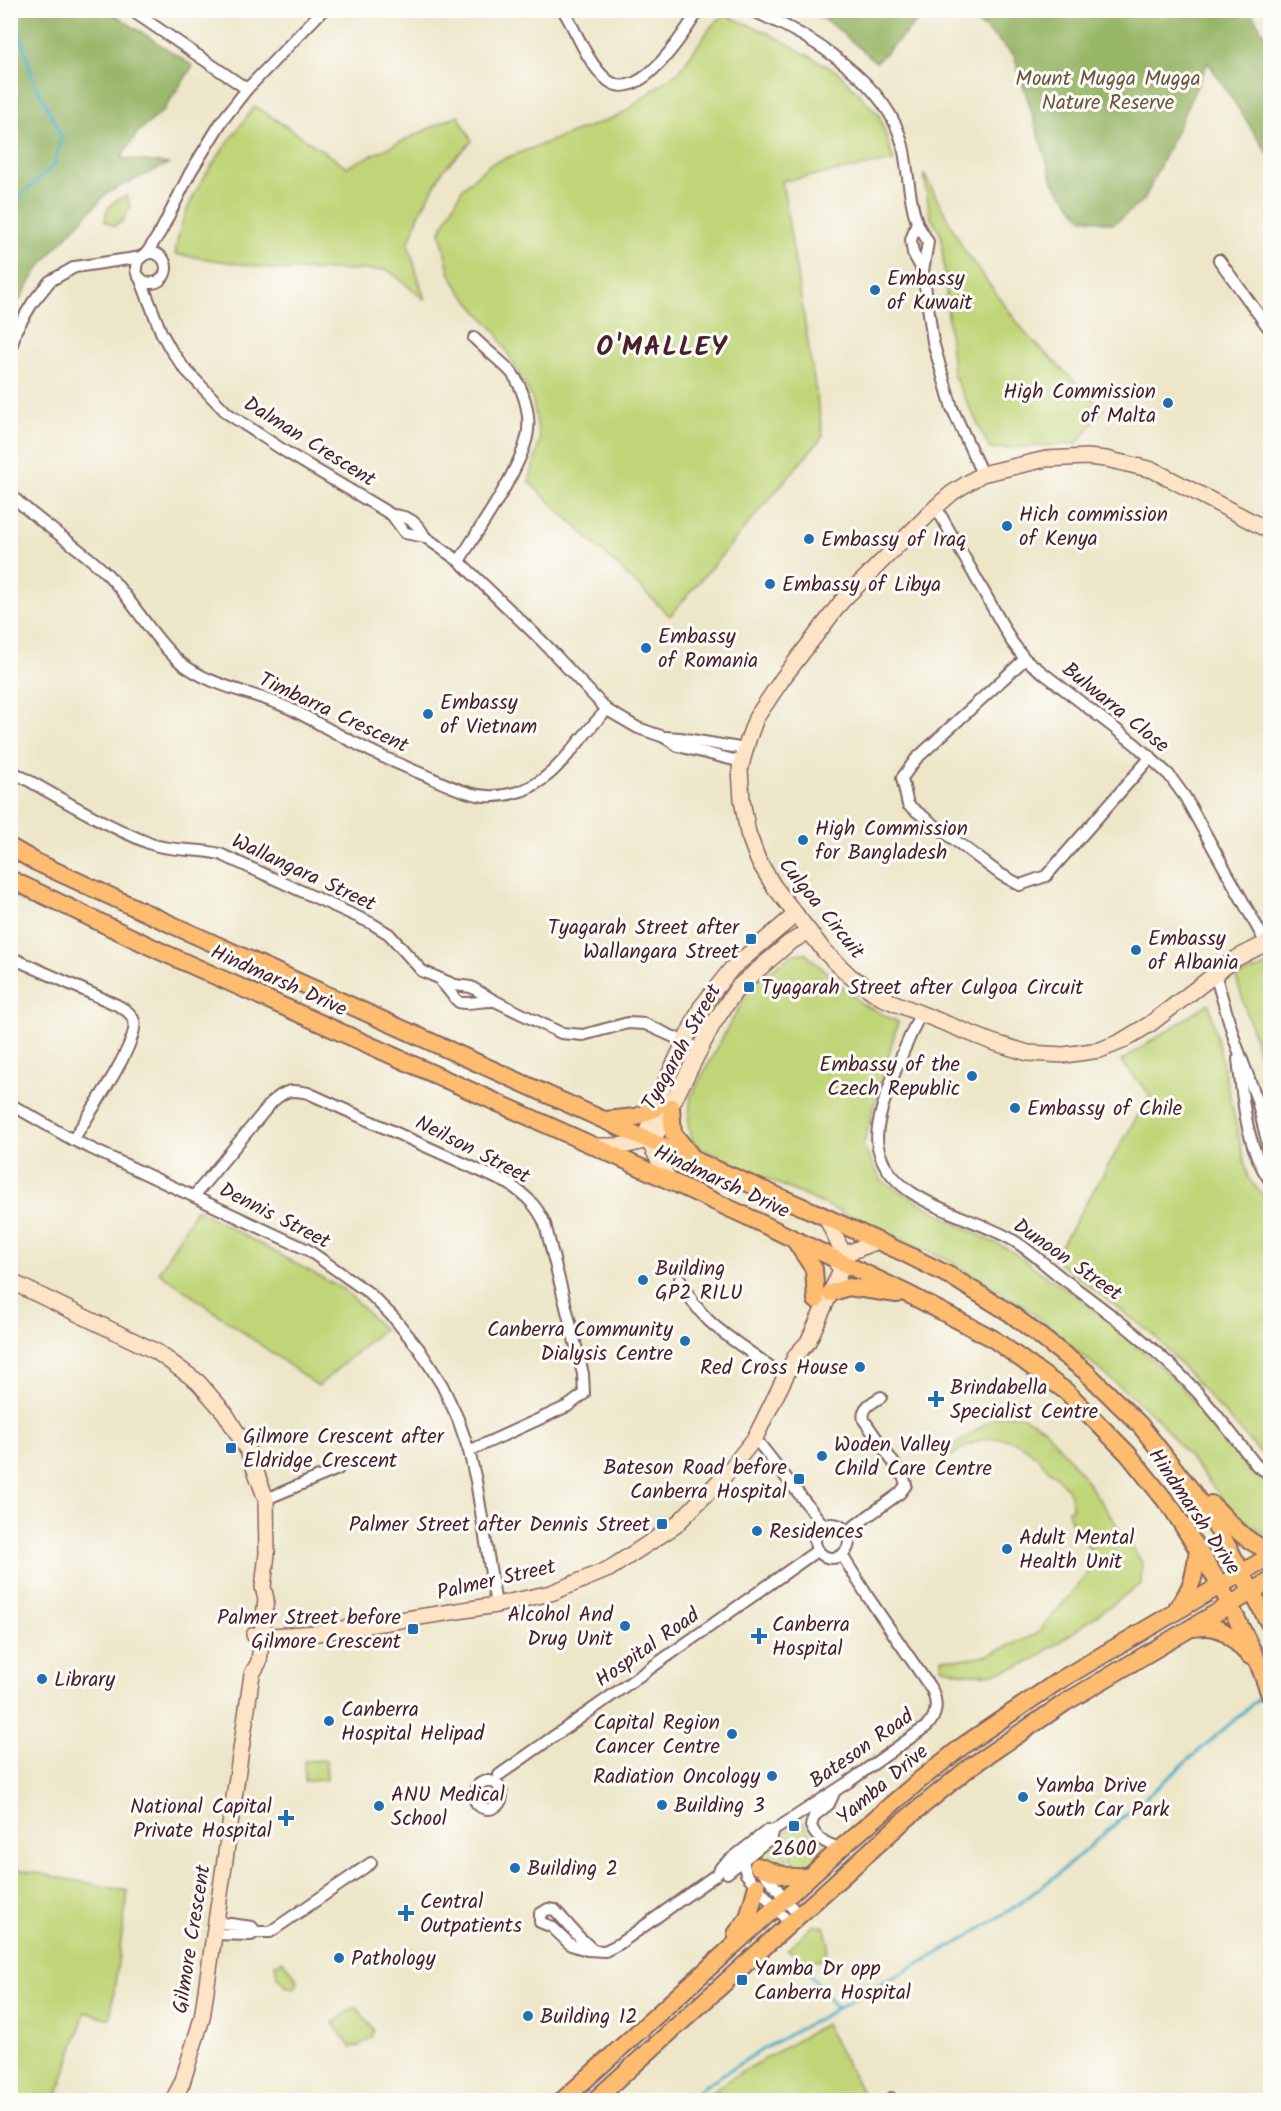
<svg xmlns="http://www.w3.org/2000/svg" width="1281" height="2111" viewBox="0 0 1281 2111" font-family="Kalam,sans-serif">
	<rect width="100%" height="100%" fill="#fdfcf7"/>
	<filter id="ink" filterUnits="userSpaceOnUse"><feTurbulence type="fractalNoise" baseFrequency=".0167" numOctaves="2"/><feDisplacementMap in="SourceGraphic" scale="12" xChannelSelector="R" yChannelSelector="G"/><feConvolveMatrix kernelMatrix="1 2 1 2 8 2 1 2 1" color-interpolation-filters="sRGB"/></filter>
	<filter id="wash" filterUnits="userSpaceOnUse"><feTurbulence type="fractalNoise" baseFrequency=".008" numOctaves="4" result="noise"/><feDisplacementMap in="SourceGraphic" scale="24" xChannelSelector="R" yChannelSelector="G"/><feGaussianBlur stdDeviation="1.35" result="paint"/><feColorMatrix in="noise" values="0 0 0 0 0 0 0 0 0 0 0 0 0 0 0 0 0 1.4 0 .05"/><feComposite in="paint" operator="in"/></filter>
	<g filter="url(#wash)">
		<rect width="100%" height="100%" fill="#ede6c9"/>
		<g fill="#c0d578" stroke="#857a52" stroke-width="1.5">
			<polygon points="725,15 768,33 838,72 879,115 894,161 782,181 823,436 670,616 529,482 540,440 532,398 496,332 461,292 450,274 440,231 463,188 490,164 620,115 680,70 713,24"/>
			<path d="M255 106 347 167 458 115 472 141 444 169 421 210 408 244 425 300 388 270H281L175 254C182 197 222 151 255 106Z"/>
			<polygon points="924,174 966,253 1026,334 1103,409 1077,444 990,449 953,374 941,235 930,216"/>
			<path d="M127 196 131 209 127 211 124 220 114 226 105 221C106 206 113 200 127 196Z"/>
			<polygon points="805,953 862,1004 898,1022 863,1146 882,1181 966,1229 1008,1249 1104,1316 1179,1384 1245,1465 1260,1479 1270,1485 1270,1538 1235,1514 1158,1419 1024,1306 950,1261 694,1146 688,1125 691,1096 751,985 793,954"/>
			<polygon points="1270,965 1270,1091 1236,977"/>
			<polygon points="1209,1003 1248,1178 1270,1203 1270,1457 1259,1452 1154,1335 1053,1259 1150,1095 1121,1061"/>
			<polygon points="196,1209 346,1291 383,1329 318,1386 159,1272"/>
			<path d="M1010 1415 1022 1416 1043 1427 1081 1473 1142 1562 1141 1584 1032 1661C1013 1669 990 1676 970 1674 960 1673 950 1669 941 1667L942 1658 961 1659 988 1655 1037 1634 1096 1564C1096 1549 1071 1533 1068 1510L1072 1509C1072 1490 1064 1485 1050 1471 1043 1463 1035 1454 1026 1448 1001 1431 975 1438 952 1456L948 1450 997 1416Z"/>
			<polygon points="326,1760 327,1780 305,1781 304,1761"/>
			<polygon points="802,1821 809,1832 830,1848 809,1868 791,1874 792,1855 782,1842 786,1835 785,1831"/>
			<polygon points="773,1840 776,1840 787,1856 785,1872 761,1860 761,1852"/>
			<polygon points="11,1868 128,1891 110,2019 85,2012 56,2100 11,2100"/>
			<path d="M813 1925 824 1926 829 1944 826 1955C814 1967 800 1956 787 1950Z"/>
			<polygon points="283,1961 296,1978 298,1981 295,1988 287,1987 277,1977 275,1964"/>
			<polygon points="356,2006 374,2031 372,2033 373,2036 357,2047 355,2045 351,2048 333,2023"/>
			<polygon points="825,2024 864,2096 864,2100 701,2100 732,2078"/>
		</g>
		<g fill="#98b668" stroke="#716a4a" stroke-width="1.5">
			<polygon points="11,10 109,11 193,66 163,111 137,133 121,158 168,164 107,193 54,250 36,272 11,315"/>
			<polygon points="811,11 935,11 924,15 876,62 834,26"/>
			<polygon points="950,11 1250,11 1270,43 1270,157 1208,62 1144,200 1113,224 1081,217 1053,182 1014,55 987,30 969,18"/>
		</g>
		<g fill="none" stroke-linecap="round" stroke-linejoin="round">
			<g stroke="#45abc5" stroke-width="3">
				<polyline points="10,206 54,165 62,137 33,79 14,10"/>
				<polyline points="810,1974 836,2008"/>
				<polyline points="688,2100 706,2085 763,2049 968,1937 1019,1904 1058,1874 1265,1693"/>
			</g>
		</g>
	</g>
	<g filter="url(#ink)">
		<g fill="none" stroke-linecap="round" stroke-linejoin="round">
			<defs>
				<g id="street">
					<polyline points="131,10 247,89"/>
					<path d="M563 10C577 32 586 60 605 78 637 110 684 33 699 10"/>
					<path d="M750 10C808 33 888 82 903 146 908 168 909 202 917 222 919 229 925 235 928 242L923 271"/>
					<polyline points="917,222 911,240 913,253 923,271 933,342 952,408 982,474"/>
					<circle cx="151" cy="268" r="15"/>
					<polyline points="146,254 161,231 190,173 222,121 247,89 323,10"/>
					<polyline points="1219,260 1270,330"/>
					<polyline points="140,278 161,332 171,350 184,368 227,413 286,452 392,515 405,533 425,537 459,561 543,642 607,710 638,728 664,737 678,746 742,762"/>
					<polyline points="10,352 16,330 33,302 50,281 75,267 142,257"/>
					<path d="M10 494C40 524 78 545 108 575 133 601 154 640 180 662 209 686 251 692 284 706 309 717 332 732 357 744 379 756 403 766 427 776 443 783 460 792 478 795 489 797 503 796 514 793 556 783 578 737 607 710"/>
					<polyline points="936,507 1012,642 1025,659 1135,744 1169,775 1185,797 1266,943"/>
					<path d="M392 515C409 516 417 522 425 537"/>
					<path d="M459 561C477 532 526 462 528 430 530 412 523 388 512 373 501 361 486 350 474 338"/>
					<polyline points="1025,659 916,759 902,778 908,805 1000,874 1020,885 1046,876 1151,757"/>
					<polyline points="665,737 680,738 745,749"/>
					<path d="M10 770C56 796 102 824 151 844 174 852 197 848 220 854L371 923 389 934 422 971 455 985 471 987 495 1001 561 1033 583 1035 628 1023 645 1024 700 1049"/>
					<path d="M10 957 117 1005C124 1009 131 1012 134 1021 140 1042 86 1118 73 1140"/>
					<polyline points="1215,974 1235,1041 1257,1100 1270,1153"/>
					<path d="M442 983C448 988 453 998 459 1002 464 1005 486 1000 495 1001"/>
					<path d="M920 1014C907 1044 871 1117 878 1147 890 1203 968 1214 1011 1239 1029 1249 1045 1265 1062 1278 1109 1313 1157 1348 1197 1392 1218 1415 1237 1441 1257 1466L1270 1474"/>
					<path d="M1238 1059C1243 1101 1246 1146 1270 1181"/>
					<polyline points="10,1104 73,1140 308,1250 369,1293 394,1318 419,1349 442,1385 458,1419 469,1451 476,1481 496,1605"/>
					<path d="M194 1196 272 1102C286 1090 290 1089 308 1093L509 1184C525 1195 537 1205 545 1224L583 1374 584 1394 568 1406 469 1451"/>
					<path d="M680 1279C697 1315 715 1328 747 1350 760 1359 772 1369 786 1376"/>
					<polyline points="755,1438 824,1526"/>
					<polyline points="266,1499 338,1469"/>
					<circle cx="832" cy="1541" r="17"/>
					<path d="M846 1532 900 1493 906 1485 904 1478 864 1420C861 1408 871 1403 881 1397"/>
					<polyline points="499,1775 818,1550"/>
					<circle cx="488" cy="1795" r="14"/>
					<path d="M834 1793 829 1804 814 1816 811 1826C816 1839 828 1845 841 1848"/>
					<polyline points="744,1854 743,1860 746,1874 790,1924"/>
					<polyline points="760,1868 799,1916"/>
					<path d="M727 1873 772 1837 773 1831 850 1781 927 1726C937 1716 938 1703 932 1690L868 1597 842 1555"/>
					<polyline points="216,1922 252,1927 256,1932"/>
					<polyline points="215,1934 251,1935 256,1932 270,1932 371,1863"/>
					<polyline points="593,1950 579,1937 555,1910 548,1909 540,1914 540,1922 552,1927 571,1945 587,1950 605,1951 619,1944 717,1874 721,1867 768,1830 773,1831"/>
					<polyline points="891,2098 892,2100"/>
				</g>
				<g id="secondary">
					<polyline points="1270,531 1153,470 1106,459 1087,457 1046,459 982,474 952,493 936,507 842,601 783,678 756,718 748,740 740,769 742,800 748,833 758,860 773,885 825,952 850,976 882,998 992,1042 1028,1053 1064,1055 1100,1050 1120,1042 1150,1024 1235,959 1270,941"/>
					<path d="M594 1146C616 1146 637 1147 656 1135L713 1024 738 987 789 943 809 931"/>
					<polyline points="670,1182 648,1140 648,1129 662,1090 701,1007 732,968 796,914"/>
					<polyline points="837,1264 850,1252 878,1241"/>
					<polyline points="10,1281 157,1352 198,1382 225,1413 248,1451 266,1499 267,1554 263,1587 266,1599 259,1662 252,1674 202,2018 182,2083 173,2100"/>
					<polyline points="254,1635 272,1636 317,1633 496,1605 551,1593 609,1569 675,1526 728,1472 755,1438 796,1355 808,1342 840,1272 841,1249 826,1217"/>
				</g>
				<g id="primary">
					<polyline points="10,847 36,862 177,927 648,1140 819,1214 904,1253 952,1277 1010,1313 1085,1371 1140,1425 1191,1490 1222,1536 1270,1625"/>
					<polyline points="10,879 162,952 594,1146 746,1216 912,1296 992,1338 1067,1392 1128,1454 1173,1510 1220,1585 1258,1662 1270,1695"/>
					<polyline points="671,1107 673,1133 692,1157"/>
					<polyline points="605,1120 636,1117 656,1108"/>
					<polyline points="796,1242 814,1269 816,1300"/>
					<polyline points="831,1293 848,1287 897,1294"/>
					<path d="M1211 1504C1232 1523 1241 1540 1270 1551"/>
					<path d="M1177 1608C1193 1588 1195 1574 1198 1549"/>
					<path d="M1194 1628C1225 1623 1229 1637 1250 1656"/>
					<path d="M758 1866C776 1873 791 1880 810 1876"/>
					<polyline points="736,1934 748,1918 757,1886"/>
					<polyline points="563,2100 841,1848 920,1780 964,1745 1057,1682 1270,1556"/>
					<polyline points="595,2100 900,1824 970,1767 1066,1702 1270,1581"/>
				</g>
			</defs>
			<use href="#street" stroke="#836562" stroke-width="14"/>
			<use href="#secondary" stroke="#836562" stroke-width="18"/>
			<use href="#primary" stroke="#836562" stroke-width="20"/>
			<use href="#street" stroke="#fff" stroke-width="10"/>
			<use href="#secondary" stroke="#fee4c6" stroke-width="15"/>
			<use href="#primary" stroke="#fdbc70" stroke-width="16"/>
		</g>
	</g>
	<g fill="#1f6fb2" stroke="#fdfcf7" stroke-width="2">
		<circle cx="875" cy="290" r="6"/>
		<circle cx="1168" cy="403" r="6"/>
		<circle cx="1007" cy="526" r="6"/>
		<circle cx="809" cy="539" r="6"/>
		<circle cx="770" cy="584" r="6"/>
		<circle cx="646" cy="648" r="6"/>
		<circle cx="428" cy="714" r="6"/>
		<circle cx="803" cy="840" r="6"/>
		<rect x="745" y="933" width="12" height="12" rx="3"/>
		<circle cx="1136" cy="950" r="6"/>
		<rect x="743" y="981" width="12" height="12" rx="3"/>
		<circle cx="972" cy="1076" r="6"/>
		<circle cx="1015" cy="1108" r="6"/>
		<circle cx="643" cy="1280" r="6"/>
		<circle cx="685" cy="1341" r="6"/>
		<circle cx="860" cy="1367" r="6"/>
		<path d="M933 1390h6v6h6v6h-6v6h-6v-6h-6v-6h6z"/>
		<rect x="225" y="1442" width="12" height="12" rx="3"/>
		<circle cx="822" cy="1456" r="6"/>
		<rect x="793" y="1473" width="12" height="12" rx="3"/>
		<rect x="656" y="1518" width="12" height="12" rx="3"/>
		<circle cx="757" cy="1531" r="6"/>
		<circle cx="1007" cy="1549" r="6"/>
		<circle cx="625" cy="1626" r="6"/>
		<rect x="407" y="1623" width="12" height="12" rx="3"/>
		<path d="M756 1627h6v6h6v6h-6v6h-6v-6h-6v-6h6z"/>
		<circle cx="42" cy="1679" r="6"/>
		<circle cx="329" cy="1721" r="6"/>
		<circle cx="732" cy="1734" r="6"/>
		<circle cx="772" cy="1776" r="6"/>
		<circle cx="1023" cy="1797" r="6"/>
		<circle cx="662" cy="1805" r="6"/>
		<circle cx="379" cy="1806" r="6"/>
		<path d="M283 1809h6v6h6v6h-6v6h-6v-6h-6v-6h6z"/>
		<rect x="788" y="1820" width="12" height="12" rx="3"/>
		<circle cx="515" cy="1868" r="6"/>
		<path d="M403 1904h6v6h6v6h-6v6h-6v-6h-6v-6h6z"/>
		<circle cx="339" cy="1958" r="6"/>
		<rect x="736" y="1974" width="12" height="12" rx="3"/>
		<circle cx="528" cy="2016" r="6"/>
	</g>
	<g text-anchor="middle" stroke-width="6" stroke-linejoin="round" paint-order="stroke">
		<g font-size="21" fill="#6d5642" stroke="#fdfcf7">
			<text x="1108" y="85">Mount Mugga Mugga<tspan x="1108" dy="24">Nature Reserve</tspan></text>
		</g>
		<g font-size="21" fill="#4a1f2b" stroke="#fdfcf7" text-anchor="start">
			<text x="887" y="285">Embassy<tspan x="887" dy="24">of Kuwait</tspan></text>
			<text x="1156" y="398" text-anchor="end">High Commission<tspan x="1156" dy="24">of Malta</tspan></text>
			<text x="1019" y="521">Hich commission<tspan x="1019" dy="24">of Kenya</tspan></text>
			<text x="821" y="546">Embassy of Iraq</text>
			<text x="782" y="591">Embassy of Libya</text>
			<text x="658" y="643">Embassy<tspan x="658" dy="24">of Romania</tspan></text>
			<text x="440" y="709">Embassy<tspan x="440" dy="24">of Vietnam</tspan></text>
			<text x="815" y="835">High Commission<tspan x="815" dy="24">for Bangladesh</tspan></text>
			<text x="739" y="934" text-anchor="end">Tyagarah Street after<tspan x="739" dy="24">Wallangara Street</tspan></text>
			<text x="1148" y="945">Embassy<tspan x="1148" dy="24">of Albania</tspan></text>
			<text x="761" y="994">Tyagarah Street after Culgoa Circuit</text>
			<text x="960" y="1071" text-anchor="end">Embassy of the<tspan x="960" dy="24">Czech Republic</tspan></text>
			<text x="1027" y="1115">Embassy of Chile</text>
			<text x="655" y="1275">Building<tspan x="655" dy="24">GP2 RILU</tspan></text>
			<text x="673" y="1336" text-anchor="end">Canberra Community<tspan x="673" dy="24">Dialysis Centre</tspan></text>
			<text x="848" y="1374" text-anchor="end">Red Cross House</text>
			<text x="950" y="1394">Brindabella<tspan x="950" dy="24">Specialist Centre</tspan></text>
			<text x="243" y="1443">Gilmore Crescent after<tspan x="243" dy="24">Eldridge Crescent</tspan></text>
			<text x="834" y="1451">Woden Valley<tspan x="834" dy="24">Child Care Centre</tspan></text>
			<text x="787" y="1474" text-anchor="end">Bateson Road before<tspan x="787" dy="24">Canberra Hospital</tspan></text>
			<text x="650" y="1531" text-anchor="end">Palmer Street after Dennis Street</text>
			<text x="769" y="1538">Residences</text>
			<text x="1019" y="1544">Adult Mental<tspan x="1019" dy="24">Health Unit</tspan></text>
			<text x="613" y="1621" text-anchor="end">Alcohol And<tspan x="613" dy="24">Drug Unit</tspan></text>
			<text x="401" y="1624" text-anchor="end">Palmer Street before<tspan x="401" dy="24">Gilmore Crescent</tspan></text>
			<text x="772" y="1631">Canberra<tspan x="772" dy="24">Hospital</tspan></text>
			<text x="54" y="1686">Library</text>
			<text x="341" y="1716">Canberra<tspan x="341" dy="24">Hospital Helipad</tspan></text>
			<text x="720" y="1729" text-anchor="end">Capital Region<tspan x="720" dy="24">Cancer Centre</tspan></text>
			<text x="760" y="1783" text-anchor="end">Radiation Oncology</text>
			<text x="1035" y="1792">Yamba Drive<tspan x="1035" dy="24">South Car Park</tspan></text>
			<text x="391" y="1801">ANU Medical<tspan x="391" dy="24">School</tspan></text>
			<text x="674" y="1812">Building 3</text>
			<text x="272" y="1813" text-anchor="end">National Capital<tspan x="272" dy="24">Private Hospital</tspan></text>
			<text x="794" y="1855" text-anchor="middle">2600</text>
			<text x="527" y="1875">Building 2</text>
			<text x="420" y="1908">Central<tspan x="420" dy="24">Outpatients</tspan></text>
			<text x="351" y="1965">Pathology</text>
			<text x="754" y="1975">Yamba Dr opp<tspan x="754" dy="24">Canberra Hospital</tspan></text>
			<text x="540" y="2023">Building 12</text>
		</g>
		<g font-size="21" fill="#4a1f2b" stroke="#fdfcf7">
			<text transform="translate(310 441) rotate(32)" y="7">Dalman Crescent</text>
			<text transform="translate(1116 707) rotate(39)" y="7">Bulwarra Close</text>
			<text transform="translate(334 712) rotate(25)" y="7">Timbarra Crescent</text>
			<text transform="translate(304 872) rotate(25)" y="7">Wallangara Street</text>
			<text transform="translate(822 908) rotate(51)" y="7">Culgoa Circuit</text>
			<text transform="translate(279 980) rotate(24)" y="7">Hindmarsh Drive</text>
			<text transform="translate(681 1047) rotate(-61)" y="7">Tyagarah Street</text>
			<text transform="translate(473 1149) rotate(27)" y="7">Neilson Street</text>
			<text transform="translate(722 1181) rotate(25)" y="7">Hindmarsh Drive</text>
			<text transform="translate(275 1215) rotate(27)" y="7">Dennis Street</text>
			<text transform="translate(1068 1259) rotate(35)" y="7">Dunoon Street</text>
			<text transform="translate(1195 1511) rotate(56)" y="7">Hindmarsh Drive</text>
			<text transform="translate(496 1579) rotate(-13)" y="7">Palmer Street</text>
			<text transform="translate(647 1647) rotate(-35)" y="7">Hospital Road</text>
			<text transform="translate(861 1748) rotate(-35)" y="7">Bateson Road</text>
			<text transform="translate(882 1784) rotate(-40)" y="7">Yamba Drive</text>
			<text transform="translate(191 1939) rotate(-81)" y="7">Gilmore Crescent</text>
		</g>
		<g font-size="27" font-weight="bold" letter-spacing="1.5" fill="#4a1f2b" stroke="#fdfcf7">
			<text x="662" y="355">O'MALLEY</text>
		</g>
	</g>
	<rect width="1281" height="2111" fill="none" stroke="#fdfcf7" stroke-width="36"/>
</svg>
